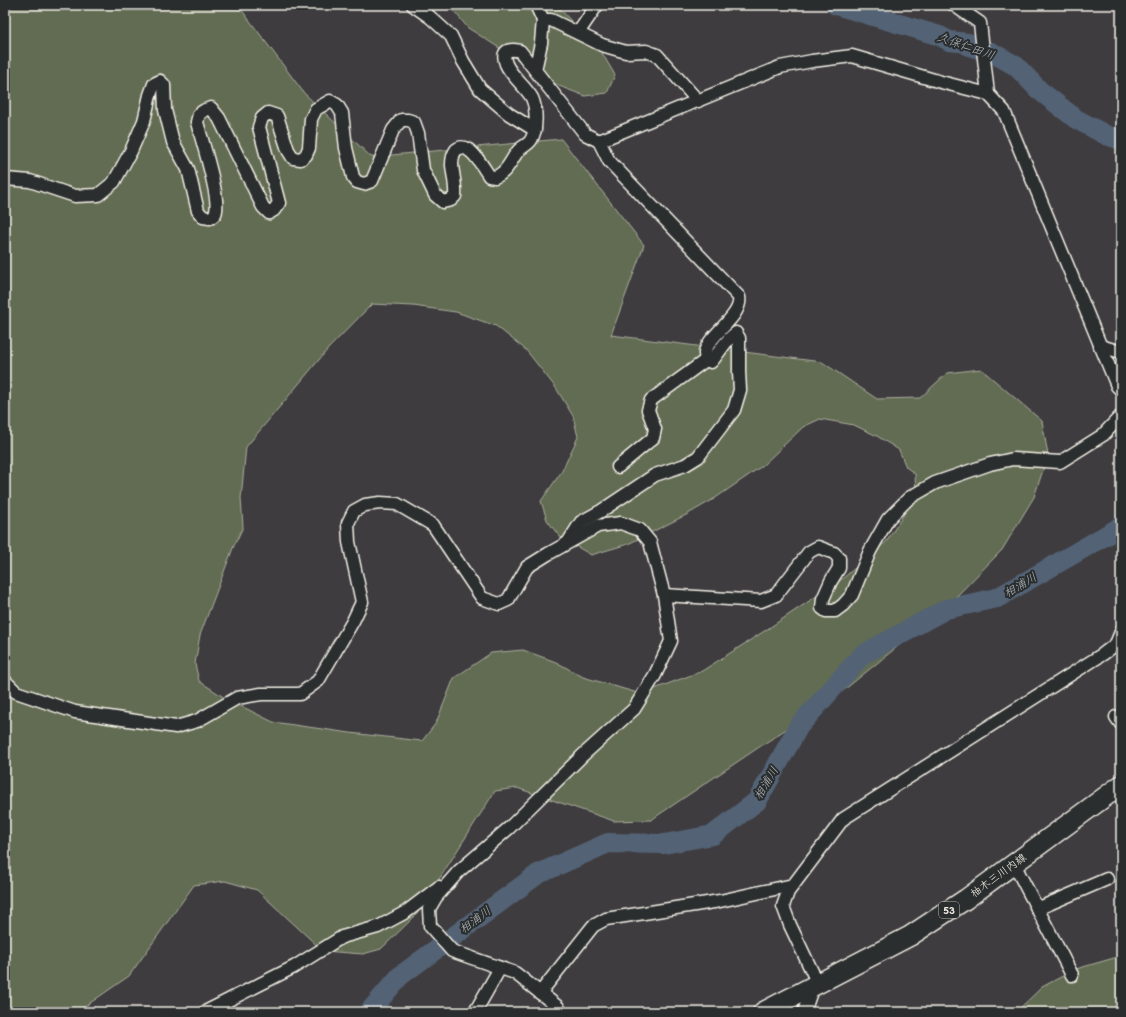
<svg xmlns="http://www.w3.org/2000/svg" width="1126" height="1017" viewBox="0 0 1126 1017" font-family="'Balsamiq Sans','Klee One',sans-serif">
	<rect width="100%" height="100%" fill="#3f3c40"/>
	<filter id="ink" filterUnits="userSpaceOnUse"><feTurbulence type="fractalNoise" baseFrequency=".025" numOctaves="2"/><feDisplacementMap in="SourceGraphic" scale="8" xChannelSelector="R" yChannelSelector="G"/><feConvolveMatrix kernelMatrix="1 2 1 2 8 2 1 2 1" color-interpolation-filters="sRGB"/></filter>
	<g filter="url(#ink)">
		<g fill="#626c52" stroke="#abae9d" fill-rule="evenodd">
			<path d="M5 5H238L304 93 371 157 561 139 644 245 611 335 822 362 877 399 920 398 947 373 981 369 1042 421 1048 455 1034 497 1002 550 945 608 844 690 651 820 614 821 517 788 495 791 417 914 381 949 363 954 323 951 257 890 225 881 194 885 129 976 77 1012H5ZM372 304 413 306 456 312 496 326 526 350 556 388 573 416 578 437 562 471 541 501 547 520 559 536 591 555 628 544 688 514 714 499 762 466 803 427 820 419 854 425 877 436 899 450 906 467 915 474 916 495 887 541 842 579 766 630 702 671 641 694 583 677 556 662 523 650 491 653 454 678 436 723 422 741 350 733 273 722 225 698 199 681 195 664 200 635 233 548 243 527 241 498 246 447 328 349Z"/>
			<polygon points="449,5 556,5 602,53 615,75 607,93 585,96 559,86 468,28"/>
			<polygon points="1121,956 1121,1012 1016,1012 1042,987 1076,969"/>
		</g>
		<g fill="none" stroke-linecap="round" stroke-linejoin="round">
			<g stroke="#526374" stroke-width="20">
				<polyline points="836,5 940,36 949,41 968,43 969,46 991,52 1016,66 1039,90 1076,119 1106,135 1121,140"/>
				<polyline points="369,1012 400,976 538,874 608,843 664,844 713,835 757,801 799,726 862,655 946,609 997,598 1117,529 1121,525"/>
			</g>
			<defs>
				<g id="street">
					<polyline points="413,5 430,17 451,36 463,61 480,89 509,114 535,130"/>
					<polyline points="536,5 543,20"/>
					<polyline points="954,5 980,23 988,94"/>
					<polyline points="578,33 597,5"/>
					<polyline points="535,70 541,43 543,20 551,20 602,45 626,52 646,51 657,55 698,101"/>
					<path d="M5 179 30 181 75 196 98 195 114 182 131 151 144 121 150 95 154 84 160 81 164 85 165 110 173 142 188 169 198 211 203 217 210 218C212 217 214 215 215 214 222 201 201 138 197 122L199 114 205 110 211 108 219 118 263 207 269 213 274 210 279 203 259 127 262 118 268 113 277 116 288 150 293 158 301 159 306 155 309 148 311 119 316 109 330 101 337 105 342 113 346 148 353 177 357 182 364 184 372 181 393 130 401 120H408L414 122 418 133 423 170 435 195 443 202 451 200 455 196C456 185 453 176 452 165 452 160 453 154 456 150 468 139 483 167 489 176L495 177C498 176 501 174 503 172 510 166 513 156 519 150 523 146 528 145 531 140 537 130 537 109 532 98 526 87 511 76 506 64 501 51 508 48 520 51L585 134 599 141 780 67 812 61 852 56 941 82 988 94 1004 111 1117 386 1121 390"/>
					<polyline points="1100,346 1121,352"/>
					<polyline points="618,467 653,438 655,429 648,410 651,400 706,360"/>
					<path d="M569 541 581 522 601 511 655 475 685 465 698 457 734 410 740 390 739 372V338L736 333C725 340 720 352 711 362L706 360C706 358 705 356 705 353 707 335 743 317 739 297L609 161 599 141"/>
					<polyline points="664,595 761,601 776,595 809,552 818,547 834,553 839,558 839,568 831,581 823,599 822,608 826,611 835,611 843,605 852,595 870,551 888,519 909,498 935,483 990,464 1013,459 1060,462 1103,435 1121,416"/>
					<polyline points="5,681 16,692 75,712 176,727 197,721 237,698 261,694 300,694 318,681 353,621 362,602 349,542 348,523 354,511 365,505 380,503 397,504 433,525 482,598 499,604 508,600 527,567 548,554 598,526 621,523 640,530 650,542 664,595 671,641 655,675 634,709 583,755 509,828 459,871 436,897 429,909 430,926 452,951 515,973 558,1007 561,1012"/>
					<polyline points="1116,717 1121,724"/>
					<polyline points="1014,864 1072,975"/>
					<polyline points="1037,909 1107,879"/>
					<polyline points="818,984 790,925 783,906 788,892 843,819 1103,654 1116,644 1121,632"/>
					<polyline points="540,993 593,926 606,919 720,901 793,885"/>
					<polyline points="205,1012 294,967 342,937 378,927 406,912 439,887"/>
					<polyline points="475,1012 500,968"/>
					<polyline points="804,1012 813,986"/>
				</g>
				<polyline id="primary" points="763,1012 910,936 966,899 1121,785"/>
			</defs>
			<use href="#street" stroke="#f4f1e8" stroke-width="15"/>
			<use href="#primary" stroke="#f4f1e8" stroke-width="22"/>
			<use href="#street" stroke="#2a2d2e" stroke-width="12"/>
			<use href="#primary" stroke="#2a2d2e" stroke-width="19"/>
		</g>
	</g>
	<g text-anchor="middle" stroke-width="4" stroke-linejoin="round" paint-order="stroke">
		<rect fill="#2a2d2e" stroke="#b7b6b0" stroke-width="1" x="939" y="902" width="20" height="16" rx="3"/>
		<g font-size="10" font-weight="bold" fill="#f4f1e8">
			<text x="949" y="914">53</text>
		</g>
		<g font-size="11" fill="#f4f1e8" stroke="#2a2d2e">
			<text transform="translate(998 875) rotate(-36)" y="4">柚木三川内線</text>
		</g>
		<g font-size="12" font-style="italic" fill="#b3b8ba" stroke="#2a2d2e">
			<text transform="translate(966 46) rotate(19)" y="4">久保仁田川</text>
			<text transform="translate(1020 585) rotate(-31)" y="4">相浦川</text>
			<text transform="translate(766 783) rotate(-59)" y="4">相浦川</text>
			<text transform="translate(475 920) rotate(-37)" y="4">相浦川</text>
		</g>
	</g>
	<rect width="1126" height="1017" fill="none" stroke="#2a2d2e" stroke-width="20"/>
	<rect x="10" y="10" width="1106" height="997" fill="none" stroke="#f4f1e8" stroke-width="1.5" filter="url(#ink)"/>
</svg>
